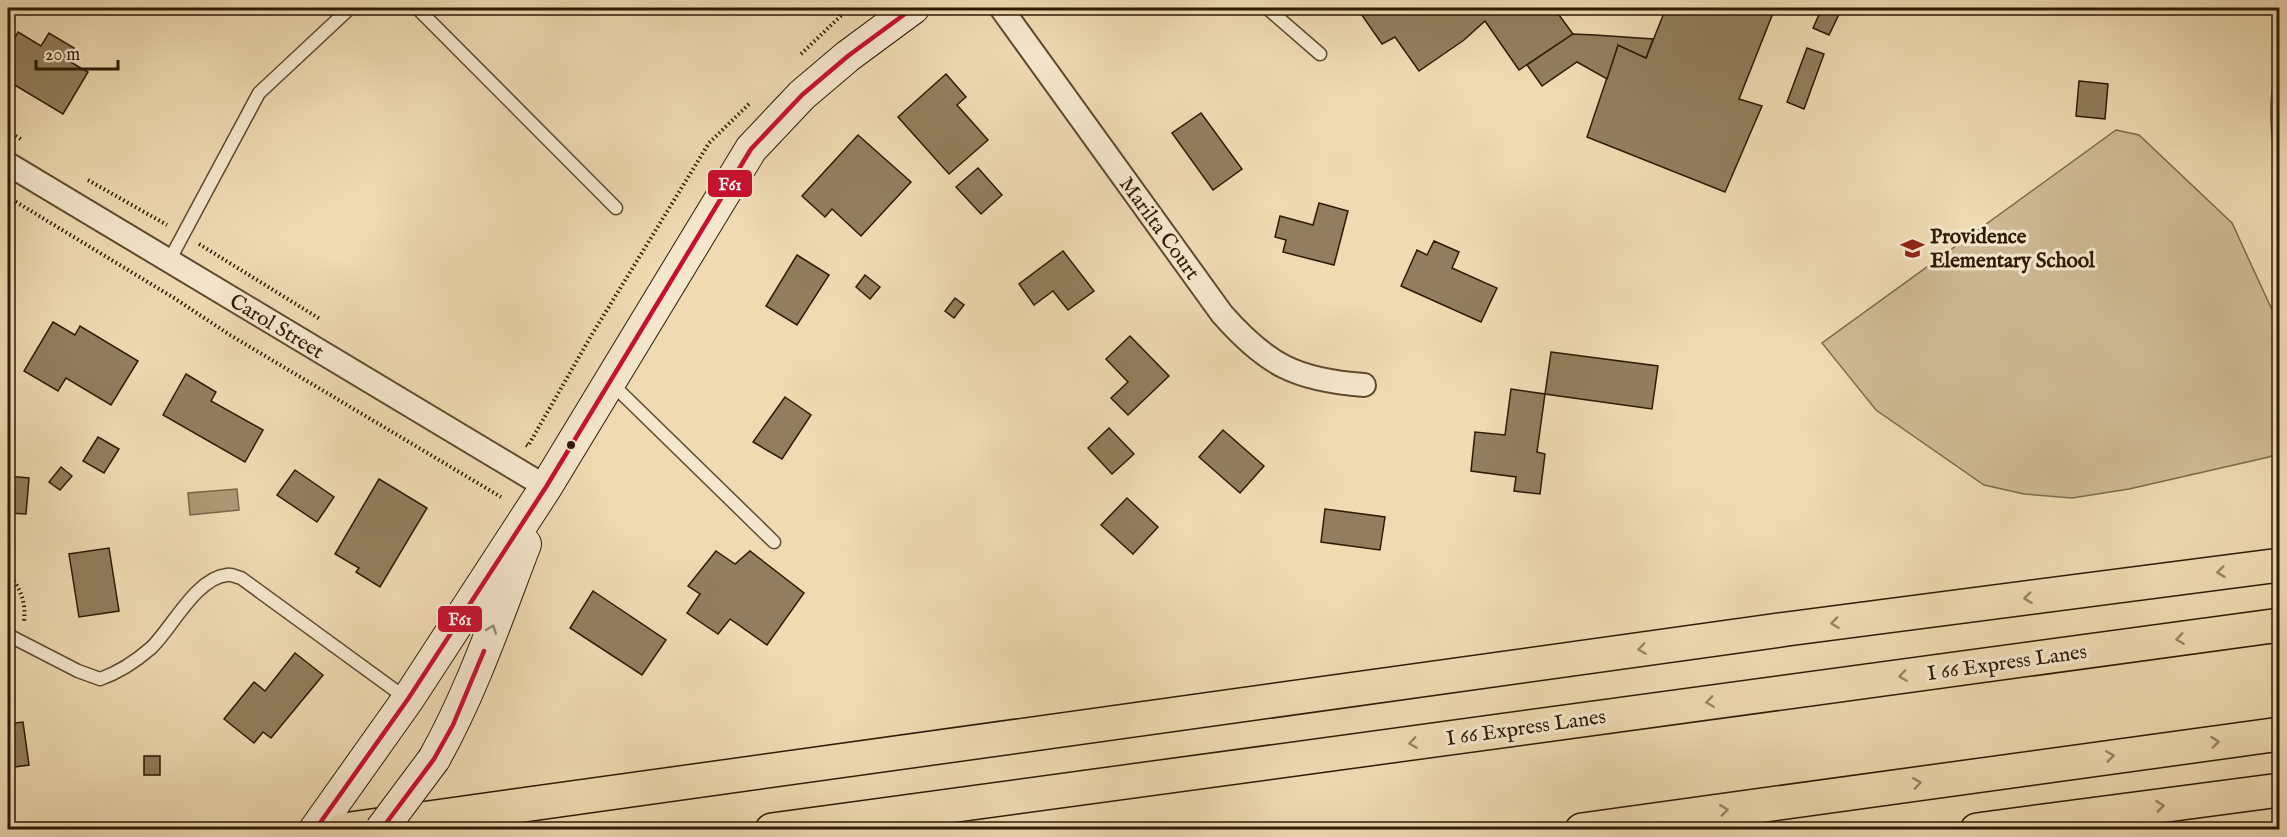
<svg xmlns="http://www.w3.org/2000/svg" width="2287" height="837" viewBox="0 0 2287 837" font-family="'IM FELL English',serif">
	<rect width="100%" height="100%" fill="#efdab2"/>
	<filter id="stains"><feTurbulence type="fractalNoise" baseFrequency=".00333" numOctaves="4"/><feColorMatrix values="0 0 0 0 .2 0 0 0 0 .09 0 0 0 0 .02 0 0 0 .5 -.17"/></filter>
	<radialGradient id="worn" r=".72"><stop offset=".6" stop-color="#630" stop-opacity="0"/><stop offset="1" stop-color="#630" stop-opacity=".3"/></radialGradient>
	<g fill="#ceb994" stroke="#7e6a4c" stroke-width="1.5">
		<path d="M2279 58V178C2270 138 2266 97 2279 58Z"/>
		<polygon points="2116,130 2139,135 2232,223 2279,325 2279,452 2269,457 2129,489 2072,498 2024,494 1984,485 1876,410 1822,343"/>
	</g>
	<polygon fill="#ad9976" stroke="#7a6648" stroke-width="1.5" points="237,489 239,510 190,515 188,493"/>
	<g fill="#927e5e" stroke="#2e1a03" stroke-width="1.5">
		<polygon points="1357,8 1554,8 1573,34 1519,70 1485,21 1464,40 1419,71 1395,37 1382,44"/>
		<polygon points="1666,8 1775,8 1739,99 1762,106 1725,192 1587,137 1618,45 1646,58"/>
		<polygon points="1822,8 1842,8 1829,35 1813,28"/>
		<polygon points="18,32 41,46 49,33 74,48 67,60 88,72 63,114 8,81 8,51"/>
		<polygon points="1573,34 1595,35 1653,39 1646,58 1618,45 1607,79 1577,62 1542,86 1527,65"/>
		<polygon points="1807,48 1824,54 1804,109 1787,102"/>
		<polygon points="946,74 966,97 957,105 988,140 949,174 898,117"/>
		<polygon points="2079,81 2108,84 2105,119 2076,116"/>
		<polygon points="1201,113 1242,169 1213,190 1172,133"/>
		<polygon points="858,135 911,182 861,236 832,209 825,217 802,196"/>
		<polygon points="978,168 1002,195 981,214 956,187"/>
		<polygon points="1319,203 1348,211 1334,265 1283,252 1286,240 1275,237 1280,216 1313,225"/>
		<polygon points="1434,241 1459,252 1452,268 1497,288 1481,322 1401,286 1417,250 1427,255"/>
		<polygon points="1063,251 1094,291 1068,310 1053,291 1034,305 1019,284"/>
		<polygon points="797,255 829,275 797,325 766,306"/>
		<polygon points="865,275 880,287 870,299 856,287"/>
		<polygon points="955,298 964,305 954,318 945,311"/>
		<polygon points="53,322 75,335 80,326 138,361 111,405 66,378 58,391 24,371"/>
		<polygon points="1130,336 1169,376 1128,415 1111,398 1128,382 1106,359"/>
		<polygon points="1551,352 1658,366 1652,409 1545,394"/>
		<polygon points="186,374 216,392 211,401 263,430 245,462 163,415"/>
		<polygon points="1511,389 1545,394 1537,452 1545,454 1540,494 1514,491 1516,477 1471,471 1475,432 1505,435"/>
		<polygon points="785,397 811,415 782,459 753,442"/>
		<polygon points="1109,428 1134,454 1112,474 1088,448"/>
		<polygon points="1223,430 1264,466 1240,493 1199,457"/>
		<polygon points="98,437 119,449 104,473 83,461"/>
		<polygon points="61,467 72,476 60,490 49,482"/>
		<polygon points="295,470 334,497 317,522 277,495"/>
		<polygon points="8,476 29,478 26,514 8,513"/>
		<polygon points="379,479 427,508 380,587 356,572 359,568 335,554"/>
		<polygon points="1127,498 1158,527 1133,554 1101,525"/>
		<polygon points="1325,509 1385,517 1380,550 1321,542"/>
		<polygon points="109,548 119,611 79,617 69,554"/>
		<polygon points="716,551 735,564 750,551 804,593 767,645 730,619 718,634 687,613 700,594 688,586"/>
		<polygon points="593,591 666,640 642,675 570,628"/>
		<polygon points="295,653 323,675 271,738 263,732 254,743 224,719 254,682 265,691"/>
		<polygon points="23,722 29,765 8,768 8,724"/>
		<rect x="144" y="756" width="16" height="19"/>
	</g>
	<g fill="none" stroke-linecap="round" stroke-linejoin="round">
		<defs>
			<g id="service">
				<polyline points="417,8 616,208"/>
				<polyline points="1267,8 1320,54"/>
				<polyline points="169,261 259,93 350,8"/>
				<polyline points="610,382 774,542"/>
				<path d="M8 635 78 671 100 679C120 672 135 662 151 648 172 628 196 578 227 575 231 574 237 577 241 578L407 699"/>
			</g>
			<g id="minor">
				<path d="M1001 8 1222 314C1267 365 1296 380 1364 385"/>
				<polyline points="8,164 546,487"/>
			</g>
			<g id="secondary">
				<path d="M434 759C472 691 497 617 525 544"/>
				<polyline points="315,830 408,699 546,487 751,149 802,95 848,56 913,8"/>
			</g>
			<g id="motorway">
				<polyline points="343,830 1787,629 2280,565"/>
				<polyline points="772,830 2280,625"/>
				<polyline points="1582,830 2280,734"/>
				<polyline points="1977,830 2280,790"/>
			</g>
		</defs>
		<use href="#service" stroke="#5e4a2f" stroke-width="15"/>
		<use href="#minor" stroke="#5e4a2f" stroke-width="26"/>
		<use href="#secondary" stroke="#2e1a03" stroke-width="34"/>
		<use href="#motorway" stroke="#2e1a03" stroke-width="36"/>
		<g stroke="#2e1a03" stroke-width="4" stroke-dasharray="1.5 3" stroke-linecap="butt">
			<polyline points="801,54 849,8"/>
			<polyline points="8,131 22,140"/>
			<polyline points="88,180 167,225"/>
			<polyline points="8,197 174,298 230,335 501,497"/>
			<polyline points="199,244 320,319"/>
			<polyline points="526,445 528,446 591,336 709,143 750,103"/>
			<path d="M8 574C21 588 26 602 24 622"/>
		</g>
		<use href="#service" stroke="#f5e7cd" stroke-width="12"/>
		<use href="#minor" stroke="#f5e7cd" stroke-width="22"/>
		<use href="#secondary" stroke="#f5e7cd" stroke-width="32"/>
		<use href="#motorway" stroke="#efdab2" stroke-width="33"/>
		<defs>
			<polyline id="secondary-bridge" points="381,830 434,759"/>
		</defs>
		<use href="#secondary-bridge" stroke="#2e1a03" stroke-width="34" stroke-linecap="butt"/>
		<use href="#secondary-bridge" stroke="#f5e7cd" stroke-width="32"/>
		<defs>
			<g id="bus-1">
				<polyline points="315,830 408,699 546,487 751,149 802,95 848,56 913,8"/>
				<polyline points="381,830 434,759 453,725 484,651"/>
			</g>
		</defs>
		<use href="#bus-1" stroke="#f5e7cd" stroke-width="9"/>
		<use href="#bus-1" stroke="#c8102e" stroke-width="4.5"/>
	</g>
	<defs><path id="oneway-chevron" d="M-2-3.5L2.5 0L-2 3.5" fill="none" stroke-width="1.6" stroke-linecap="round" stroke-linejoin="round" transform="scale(1.5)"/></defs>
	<g stroke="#988463">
		<use href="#oneway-chevron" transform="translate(2221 572) rotate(173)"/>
		<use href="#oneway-chevron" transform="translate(2028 598) rotate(173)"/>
		<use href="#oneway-chevron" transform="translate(1835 623) rotate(173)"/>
		<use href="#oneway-chevron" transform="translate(2180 639) rotate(172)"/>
		<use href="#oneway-chevron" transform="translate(1642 649) rotate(172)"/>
		<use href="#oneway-chevron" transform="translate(1903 676) rotate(172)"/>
		<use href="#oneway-chevron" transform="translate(1710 702) rotate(172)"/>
		<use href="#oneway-chevron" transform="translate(2215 742) rotate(-7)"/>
		<use href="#oneway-chevron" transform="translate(1413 743) rotate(172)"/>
		<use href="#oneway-chevron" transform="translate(2110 756) rotate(-8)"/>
		<use href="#oneway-chevron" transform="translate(1917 783) rotate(-8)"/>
		<use href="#oneway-chevron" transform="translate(2160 806) rotate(-7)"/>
		<use href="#oneway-chevron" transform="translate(1724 810) rotate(-8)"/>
	</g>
	<use stroke="#9b8b72" href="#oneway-chevron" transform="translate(492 629) rotate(-69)"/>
	<defs>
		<symbol id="school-bare" viewBox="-9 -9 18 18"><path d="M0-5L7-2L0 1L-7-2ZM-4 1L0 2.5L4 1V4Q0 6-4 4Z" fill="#8f2418" stroke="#f5e7cd" stroke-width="2.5" paint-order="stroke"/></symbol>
	</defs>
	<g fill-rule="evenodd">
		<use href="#school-bare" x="1896" y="232" width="33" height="33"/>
	</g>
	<circle fill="#2e1a03" stroke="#f5e7cd" stroke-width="2" cx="571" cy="445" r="5"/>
	<g text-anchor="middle" stroke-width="6" stroke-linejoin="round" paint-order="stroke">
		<g font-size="21" fill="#2e1a03" stroke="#f5e7cd">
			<text transform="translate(1160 228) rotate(54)" y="7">Marilta Court</text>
			<text transform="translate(277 326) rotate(31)" y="7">Carol Street</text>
			<text transform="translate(2007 662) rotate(-8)" y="7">I 66 Express Lanes</text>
			<text transform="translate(1526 727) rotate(-8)" y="7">I 66 Express Lanes</text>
		</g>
		<g font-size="21" font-weight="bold" fill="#2e1a03" stroke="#f5e7cd" text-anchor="start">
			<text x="1930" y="243">Providence<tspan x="1930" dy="24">Elementary School</tspan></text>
		</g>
	</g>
	<g stroke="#f5e7cd" stroke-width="2">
		<rect x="707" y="169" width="46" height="29" rx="6" fill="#c8102e"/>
		<rect x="437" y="605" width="46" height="28" rx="6" fill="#c8102e"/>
	</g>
	<g font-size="16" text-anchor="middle" font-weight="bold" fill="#fff">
		<text x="730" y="190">F61</text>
		<text x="460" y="625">F61</text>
	</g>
	<rect width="2287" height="837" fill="none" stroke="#efdab2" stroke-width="30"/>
	<rect x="9" y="9" width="2269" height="819" fill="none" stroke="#2e1a03" stroke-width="3"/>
	<rect x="15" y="15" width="2257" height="807" fill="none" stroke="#2e1a03" stroke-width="1.5"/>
	<path d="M36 60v9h82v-9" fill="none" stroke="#2e1a03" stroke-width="3"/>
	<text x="45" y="60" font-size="18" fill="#2e1a03" stroke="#f5e7cd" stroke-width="4.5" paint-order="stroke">20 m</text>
	<rect width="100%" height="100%" filter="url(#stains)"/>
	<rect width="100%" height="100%" fill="url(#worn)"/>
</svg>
